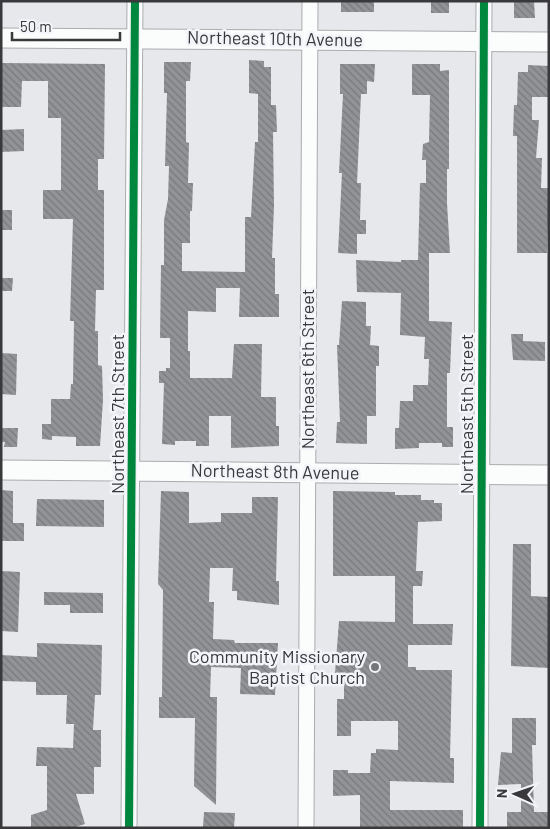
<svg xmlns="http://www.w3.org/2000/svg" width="550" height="829" viewBox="0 0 550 829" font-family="Barlow,sans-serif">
	<defs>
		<pattern id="building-back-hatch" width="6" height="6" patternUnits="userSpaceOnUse" patternTransform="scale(1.25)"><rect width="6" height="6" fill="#929396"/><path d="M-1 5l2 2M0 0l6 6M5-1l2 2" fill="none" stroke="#78797c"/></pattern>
	</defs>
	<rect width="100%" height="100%" fill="#e6e8eb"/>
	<g fill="url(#building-back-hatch)">
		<rect x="341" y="1" width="33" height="11"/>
		<rect x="431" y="1" width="18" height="12"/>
		<polygon points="514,1 534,1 535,18 514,18"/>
		<polygon points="249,60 264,61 264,67 271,67 271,105 276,105 277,132 273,132 274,206 272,258 275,258 275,294 279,294 279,317 239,317 240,288 216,288 216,312 188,311 188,351 190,351 190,378 232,378 234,344 262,344 261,397 276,397 276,426 279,426 279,446 231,448 231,416 209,416 209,446 196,446 196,441 175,441 175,445 162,444 164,383 159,383 159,371 166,371 166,368 170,368 170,338 160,338 161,265 164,265 164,220 168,199 169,166 165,166 167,93 164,93 164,62 191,62 190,81 186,81 186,142 189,143 188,183 193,183 192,211 190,211 190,243 182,243 182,271 245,272 245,217 251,217 255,142 258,142 258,94 249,93"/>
		<polygon points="1,63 105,64 104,159 98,159 98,190 104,190 104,290 96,290 95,331 98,331 98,365 102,366 103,400 100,446 76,446 76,437 52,436 52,440 42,439 42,424 51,424 51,399 70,399 71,384 73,384 74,321 70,321 73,219 43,219 43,190 61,190 61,118 48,118 48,81 22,81 21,107 1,107"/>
		<polygon points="340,64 375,64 374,82 367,81 367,94 361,94 357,183 361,183 360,220 366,220 366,234 357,234 357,254 338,253 342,173 339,173 343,94 340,94"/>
		<polygon points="412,64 440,64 440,71 449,70 449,169 447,169 447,203 450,253 429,253 429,321 452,322 450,373 447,373 447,427 453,427 453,447 442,447 442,443 419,443 419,448 395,449 395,428 399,428 400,401 413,401 413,385 428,385 429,359 424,359 425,337 400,335 401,293 357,292 356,260 401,262 401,260 418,260 420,183 426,183 426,160 422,160 423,144 429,142 430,95 412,95"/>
		<polygon points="528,65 549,66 549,97 532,97 532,120 539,120 536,158 542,158 541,188 549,188 547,253 517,253 517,136 513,136 514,105 517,105 518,72 528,72"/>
		<polygon points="24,129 24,151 1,152 1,130"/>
		<rect x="1" y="210" width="11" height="20"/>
		<polygon points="1,278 13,278 12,291 1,291"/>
		<polygon points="342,301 366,302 366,326 371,326 370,345 379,346 379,366 376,366 376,416 367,416 367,444 336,443 337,422 340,422 337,345 339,345"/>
		<polygon points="511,334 523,334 523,341 545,342 545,361 513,360"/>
		<polygon points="1,353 17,354 16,395 1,394"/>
		<polygon points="1,428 18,428 17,447 4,447 5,442 1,442"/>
		<polygon points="1,490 13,491 13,523 24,523 24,541 1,541"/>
		<polygon points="161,491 189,492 189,523 221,522 221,513 252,513 252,497 278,497 276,581 279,581 279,605 237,600 237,591 232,591 233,568 210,568 209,602 214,602 213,639 234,640 235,643 278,643 275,695 240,694 241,668 211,667 210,697 217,697 216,805 194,786 195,718 159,718 159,697 162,697 163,590 158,584"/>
		<polygon points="333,491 395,492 395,495 421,495 421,500 434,500 434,503 442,503 442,521 418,522 416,571 423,571 422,586 413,586 413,624 453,624 452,645 408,645 408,667 416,667 416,670 452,670 450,758 454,758 454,783 390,781 390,810 463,810 463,828 360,828 360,795 333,796 333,770 348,770 348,773 370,773 371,753 376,753 376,749 398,750 398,721 351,721 351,736 337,736 337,699 344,699 344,673 335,673 339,621 395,622 395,576 333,576"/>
		<polygon points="37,499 104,500 104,527 36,526"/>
		<polygon points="513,544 531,544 531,596 549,597 549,668 511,666"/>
		<polygon points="1,571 20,572 18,632 1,631"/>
		<polygon points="44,592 103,593 103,613 70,613 70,605 44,605"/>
		<polygon points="37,643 102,645 101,695 95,695 93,730 101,730 101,767 94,767 94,794 76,794 85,824 72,828 31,828 31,815 47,810 47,766 36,766 37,747 73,748 74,724 66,724 67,695 36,695 36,682 1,681 1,655 37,657"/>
		<polygon points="512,718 536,718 536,745 532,745 534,812 549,812 549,827 507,828 507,812 521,812 521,784 498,785 501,752 512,753"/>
		<polygon points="204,812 235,813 234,828 203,828"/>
	</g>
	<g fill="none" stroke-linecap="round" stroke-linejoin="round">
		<defs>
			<g id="minor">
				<polyline points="129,828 135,1"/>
				<polyline points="306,828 310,1"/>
				<polyline points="480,828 484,1"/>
			</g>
			<g id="tertiary">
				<polyline points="1,38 549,42"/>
				<polyline points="1,470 549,475"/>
			</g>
		</defs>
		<use href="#minor" stroke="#abacae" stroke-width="17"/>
		<use href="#tertiary" stroke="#abacae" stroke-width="21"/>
		<use href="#minor" stroke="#fbfcfc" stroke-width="15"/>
		<use href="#tertiary" stroke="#fbfcfc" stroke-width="19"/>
		<defs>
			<g id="cycleway">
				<polyline points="129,828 135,1"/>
				<polyline points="480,828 484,1"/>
			</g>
		</defs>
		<use href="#cycleway" stroke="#f3f4f9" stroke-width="11"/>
		<use href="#cycleway" stroke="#00873e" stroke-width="8"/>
	</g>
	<circle fill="#767679" stroke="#f3f4f9" stroke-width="2" cx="375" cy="667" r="5"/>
	<g text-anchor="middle" stroke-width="5" stroke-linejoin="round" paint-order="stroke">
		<g font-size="18" fill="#39393b" stroke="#f3f4f9">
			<text transform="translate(275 39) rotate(1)" y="6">Northeast 10th Avenue</text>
			<text transform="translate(308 369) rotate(-90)" y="6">Northeast 6th Street</text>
			<text transform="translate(118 414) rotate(-90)" y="6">Northeast 7th Street</text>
			<text transform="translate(467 414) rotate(-90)" y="6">Northeast 5th Street</text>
			<text transform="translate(275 472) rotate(1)" y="6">Northeast 8th Avenue</text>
		</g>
		<g font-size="18" fill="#39393b" stroke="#f3f4f9" text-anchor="end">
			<text x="365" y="663">Community Missionary<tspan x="365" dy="21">Baptist Church</tspan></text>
		</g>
	</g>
	<rect width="550" height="829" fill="none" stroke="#39393b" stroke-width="5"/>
	<g transform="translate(515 794) rotate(272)" stroke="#f3f4f9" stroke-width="4" paint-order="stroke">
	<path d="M0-4L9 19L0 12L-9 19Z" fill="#39393b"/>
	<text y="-8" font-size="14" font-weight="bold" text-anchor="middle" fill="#39393b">N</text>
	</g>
	<path d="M12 32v8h108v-8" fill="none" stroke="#39393b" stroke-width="2.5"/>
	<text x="20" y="32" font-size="15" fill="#39393b" stroke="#f3f4f9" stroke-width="4" paint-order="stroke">50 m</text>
</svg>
